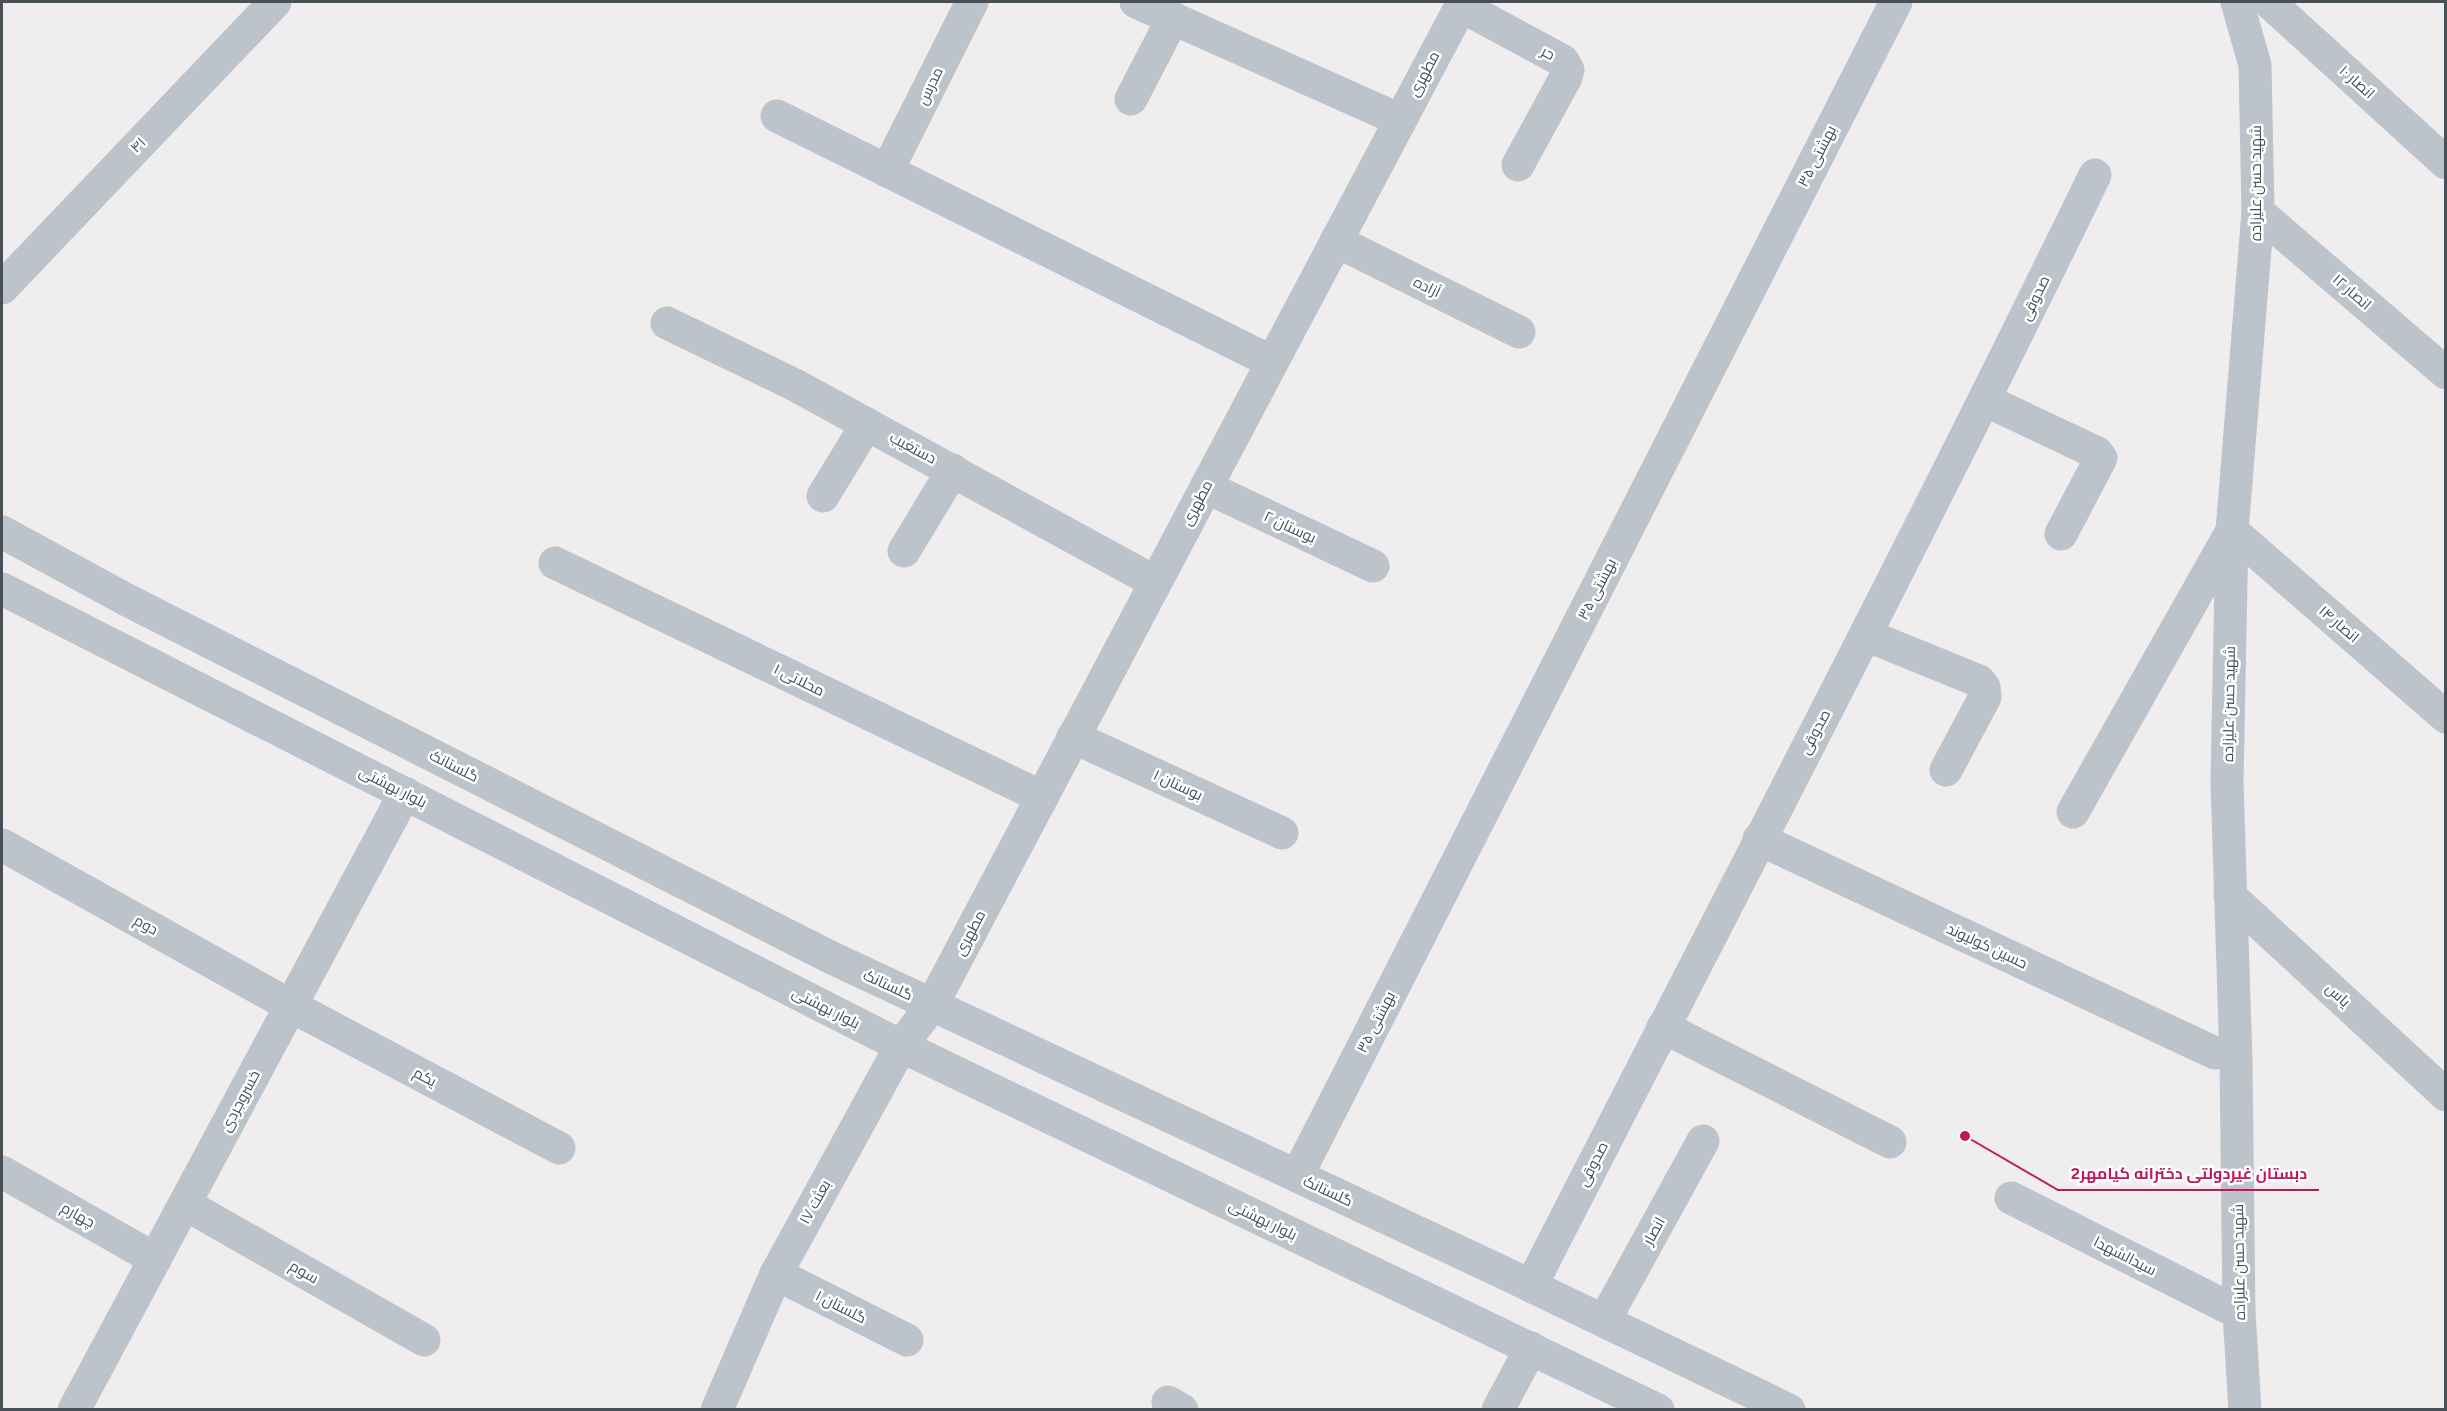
<svg xmlns="http://www.w3.org/2000/svg" width="2447" height="1411" viewBox="0 0 2447 1411" font-family="Figtree,Cairo,sans-serif">
	<rect width="100%" height="100%" fill="#efeded"/>
	<g fill="none" stroke-linecap="round" stroke-linejoin="round">
		<g stroke="#bdc3ca" stroke-width="33">
			<polyline points="1136,2 1400,120"/>
			<polyline points="2237,2 2255,65 2258,212 2232,531 2227,782 2236,1061 2239,1313 2245,1410"/>
			<polyline points="2269,2 2446,163"/>
			<polyline points="1461,6 1563,61 1568,70 1566,77 1518,165"/>
			<polyline points="1131,99 1173,18"/>
			<polyline points="777,116 1272,362"/>
			<polyline points="887,171 972,2"/>
			<polyline points="2258,212 2446,373"/>
			<polyline points="1336,241 1519,332"/>
			<polyline points="2,288 275,2"/>
			<polyline points="667,323 795,385 1155,582"/>
			<polyline points="1985,400 2097,453 2101,458 2061,534"/>
			<polyline points="1206,487 1373,566"/>
			<polyline points="823,496 867,424"/>
			<polyline points="904,551 953,470"/>
			<polyline points="555,563 1042,797"/>
			<polyline points="1866,635 1979,681 1984,687 1985,697 1946,770"/>
			<polyline points="1073,737 1282,833"/>
			<polyline points="2073,812 2232,531 2446,717"/>
			<polyline points="1759,839 2215,1053"/>
			<polyline points="2,845 291,1006 559,1148"/>
			<polyline points="2230,896 2446,1095"/>
			<polyline points="1663,1027 1890,1142"/>
			<polyline points="2,1172 155,1259"/>
			<polyline points="1297,1176 1896,2"/>
			<polyline points="2011,1198 2239,1313"/>
			<polyline points="185,1204 424,1340"/>
			<polyline points="776,1274 907,1340"/>
			<path d="M1531 1286C1720 916 1913 549 2095 175"/>
			<polyline points="1604,1321 1703,1141"/>
			<polyline points="1168,1402 1182,1410"/>
			<polyline points="74,1410 405,793"/>
			<polyline points="717,1410 776,1274 901,1046 932,1005 1463,2"/>
			<polyline points="1498,1410 1531,1348"/>
		</g>
		<g stroke="#bdc3ca" stroke-width="33">
			<polyline points="2,532 127,600 830,957 1502,1272 1789,1410"/>
			<polyline points="2,589 901,1046 1658,1410"/>
		</g>
	</g>
	<g text-anchor="middle" stroke-width="5" stroke-linejoin="round" paint-order="stroke">
		<g font-size="15" fill="#474f57" stroke="#fff">
			<text transform="translate(1548 53) rotate(28)" y="5">حر</text>
			<text transform="translate(1424 74) rotate(-62)" y="5">مطهری</text>
			<text transform="translate(2357 82) rotate(42)" y="5">انصار ۱۰</text>
			<text transform="translate(930 86) rotate(-64)" y="5">مدرس</text>
			<text transform="translate(138 145) rotate(-46)" y="5">۴۱</text>
			<text transform="translate(1817 156) rotate(-63)" y="5">بهشتی ۳۵</text>
			<text transform="translate(2256 183) rotate(-90)" y="5">شهید حسن علیزاده</text>
			<text transform="translate(1427 287) rotate(26)" y="5">آزاده</text>
			<text transform="translate(2352 292) rotate(41)" y="5">انصار ۱۲</text>
			<text transform="translate(2035 298) rotate(-64)" y="5">صدوقی</text>
			<text transform="translate(913 448) rotate(28)" y="5">دستغیب</text>
			<text transform="translate(1197 503) rotate(-62)" y="5">مطهری</text>
			<text transform="translate(1290 527) rotate(25)" y="5">بوستان ۲</text>
			<text transform="translate(1597 589) rotate(-63)" y="5">بهشتی ۳۵</text>
			<text transform="translate(2339 624) rotate(41)" y="5">انصار ۱۴</text>
			<text transform="translate(799 680) rotate(26)" y="5">محلاتی ۱</text>
			<text transform="translate(2229 704) rotate(-89)" y="5">شهید حسن علیزاده</text>
			<text transform="translate(1815 732) rotate(-62)" y="5">صدوقی</text>
			<text transform="translate(454 766) rotate(27)" y="5">گلستانک</text>
			<text transform="translate(1178 785) rotate(25)" y="5">بوستان ۱</text>
			<text transform="translate(393 787) rotate(27)" y="5">بلوار بهشتی</text>
			<text transform="translate(146 925) rotate(29)" y="5">دوم</text>
			<text transform="translate(970 933) rotate(-62)" y="5">مطهری</text>
			<text transform="translate(1987 946) rotate(25)" y="5">حسین کولیوند</text>
			<text transform="translate(888 985) rotate(25)" y="5">گلستانک</text>
			<text transform="translate(2338 995) rotate(43)" y="5">یاس</text>
			<text transform="translate(826 1008) rotate(27)" y="5">بلوار بهشتی</text>
			<text transform="translate(1376 1022) rotate(-63)" y="5">بهشتی ۳۵</text>
			<text transform="translate(425 1077) rotate(28)" y="5">یکم</text>
			<text transform="translate(240 1101) rotate(-62)" y="5">خسروجردی</text>
			<text transform="translate(1593 1164) rotate(-63)" y="5">صدوقی</text>
			<text transform="translate(1328 1191) rotate(25)" y="5">گلستانک</text>
			<text transform="translate(815 1202) rotate(-61)" y="5">بعثت ۱۷</text>
			<text transform="translate(78 1215) rotate(29)" y="5">چهارم</text>
			<text transform="translate(1263 1220) rotate(26)" y="5">بلوار بهشتی</text>
			<text transform="translate(1654 1231) rotate(-61)" y="5">انصار</text>
			<text transform="translate(2125 1256) rotate(27)" y="5">سیدالشهدا</text>
			<text transform="translate(2239 1262) rotate(-91)" y="5">شهید حسن علیزاده</text>
			<text transform="translate(304 1272) rotate(30)" y="5">سوم</text>
			<text transform="translate(841 1307) rotate(27)" y="5">گلستان ۱</text>
		</g>
	</g>
	<path fill="none" stroke="#c2185b" stroke-width="2" d="M1965 1136L2058 1190H2319"/>
	<circle fill="#c2185b" stroke="#fff" stroke-width="2" cx="1965" cy="1136" r="6"/>
	<g font-size="16" text-anchor="middle" font-weight="bold" fill="#c2185b" stroke="#fff" stroke-width="5" stroke-linejoin="round" paint-order="stroke">
		<text x="2189" y="1179">دبستان غیردولتی دخترانه کیامهر2</text>
	</g>
	<rect width="2447" height="1411" fill="none" stroke="#474f57" stroke-width="6"/>
</svg>
